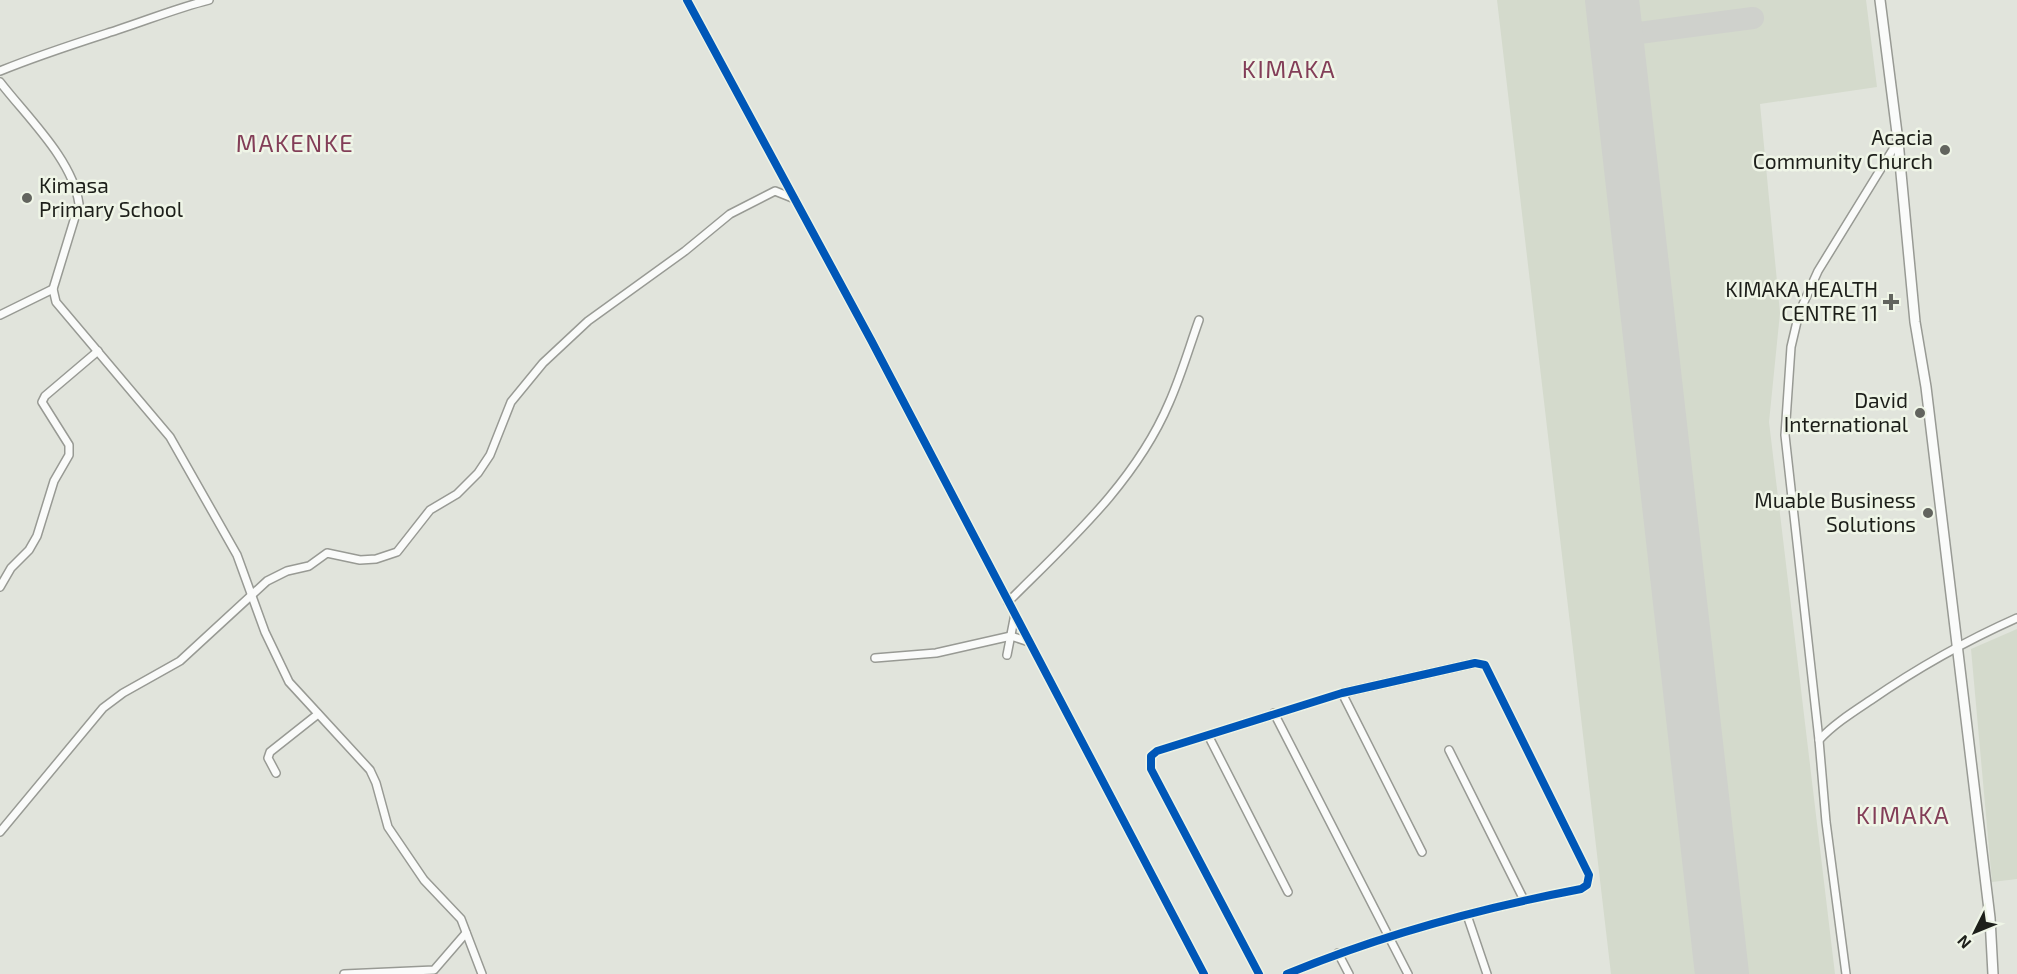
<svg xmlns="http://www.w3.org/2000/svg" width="2017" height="974" viewBox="0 0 2017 974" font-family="'Exo 2',sans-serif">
	<rect width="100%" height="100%" fill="#e1e4dc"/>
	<g fill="#d4dacc">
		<polygon points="1497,0 1866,0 1877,87 1760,104 1780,313 1769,422 1835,974 1611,974"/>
		<polygon points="2017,629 2017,879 1992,882 1971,649"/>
	</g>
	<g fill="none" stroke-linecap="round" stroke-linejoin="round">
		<polyline stroke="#cfd1cc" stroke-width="22" points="1616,36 1753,18"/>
		<polyline stroke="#cfd1cc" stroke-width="54" points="1612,0 1722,974"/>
		<defs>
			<g id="minor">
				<polyline points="687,0 871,340 1204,974"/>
				<path d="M0 71C39 55 77 43 117 30 148 20 177 8 209 0"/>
				<path d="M0 82C27 117 73 160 79 204L53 289 56 302 170 437 237 555 265 632 289 682 370 770 376 783 388 827 424 880 461 919 482 974"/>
				<polyline points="0,315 53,289"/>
				<polyline points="0,587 11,568 29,550 37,536 54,481 69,455 69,445 42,402 45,396 98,351"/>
				<path d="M1008 602C1068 542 1135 483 1169 403 1181 376 1189 348 1199 320"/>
				<polyline points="1007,655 1015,614"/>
				<polyline points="875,658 936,653 1011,636 1029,642"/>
				<polyline points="1342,693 1422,852"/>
				<polyline points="1274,713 1408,974"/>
				<polyline points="1208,735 1288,892"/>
				<polyline points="1819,740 1785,435 1791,347 1799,313 1818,271 1898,141"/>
				<polyline points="1449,750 1524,900"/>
				<polyline points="276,773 268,758 270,752 318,714"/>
				<polyline points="0,832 103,708 123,693 180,661 267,581 287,571 309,566 327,553 360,560 376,559 397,552 430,510 457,494 478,473 490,455 511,402 543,363 588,321 685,251 730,214 775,191 795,199"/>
				<polyline points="1467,915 1487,974"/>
				<polyline points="1338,953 1349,974"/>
				<polyline points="344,974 434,970 466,933"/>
				<path d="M1259 974 1151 769V756L1157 751 1342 693 1475 663 1485 665 1589 875 1587 885 1581 889C1481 908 1381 935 1287 974"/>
				<path d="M1846 974 1826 822 1819 740C1834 724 1853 712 1871 700 1919 667 1963 642 2017 618"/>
			</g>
			<polyline id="secondary" points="1880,0 1898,141 1915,322 1926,387 1990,918 1993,974"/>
		</defs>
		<use href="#minor" stroke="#989a94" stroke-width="10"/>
		<use href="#secondary" stroke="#989a94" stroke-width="12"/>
		<use href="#minor" stroke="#fafbfa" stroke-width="7"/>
		<use href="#secondary" stroke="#fafbfa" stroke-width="9"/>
		<defs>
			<g id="cycleway">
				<polyline points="687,0 871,340 1204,974"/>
				<path d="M1259 974 1151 769V756L1157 751 1342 693 1475 663 1485 665 1589 875 1587 885 1581 889C1481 908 1381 935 1287 974"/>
			</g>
		</defs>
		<use href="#cycleway" stroke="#eff5e7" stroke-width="11"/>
		<use href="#cycleway" stroke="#0057b8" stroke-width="8"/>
	</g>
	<g fill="#62645e" stroke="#eff5e7" stroke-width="2">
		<circle cx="1945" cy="150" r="6"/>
		<circle cx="27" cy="198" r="6"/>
		<path d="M1888 293h6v6h6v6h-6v6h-6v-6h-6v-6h6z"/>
		<circle cx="1920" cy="413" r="6"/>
		<circle cx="1928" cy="513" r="6"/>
	</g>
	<g text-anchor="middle" stroke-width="5" stroke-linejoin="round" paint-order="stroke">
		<g font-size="21" fill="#1d1f1a" stroke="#eff5e7" text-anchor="end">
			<text x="1933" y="145">Acacia<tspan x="1933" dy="24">Community Church</tspan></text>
			<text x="39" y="193" text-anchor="start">Kimasa<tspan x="39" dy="24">Primary School</tspan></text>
			<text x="1878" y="297">KIMAKA HEALTH<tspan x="1878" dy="24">CENTRE 11</tspan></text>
			<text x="1908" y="408">David<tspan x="1908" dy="24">International</tspan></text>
			<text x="1916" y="508">Muable Business<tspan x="1916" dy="24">Solutions</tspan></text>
		</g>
		<g font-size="24" letter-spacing="1.5" fill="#833e58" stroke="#eff5e7">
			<text x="1289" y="78">KIMAKA</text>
			<text x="295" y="152">MAKENKE</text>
			<text x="1903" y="824">KIMAKA</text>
		</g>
	</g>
	<g transform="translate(1975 932) rotate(227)" stroke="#eff5e7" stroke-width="4.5" paint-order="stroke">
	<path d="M0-4.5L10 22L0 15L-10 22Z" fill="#1d1f1a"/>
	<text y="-9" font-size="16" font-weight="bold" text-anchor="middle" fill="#1d1f1a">N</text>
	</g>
</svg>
